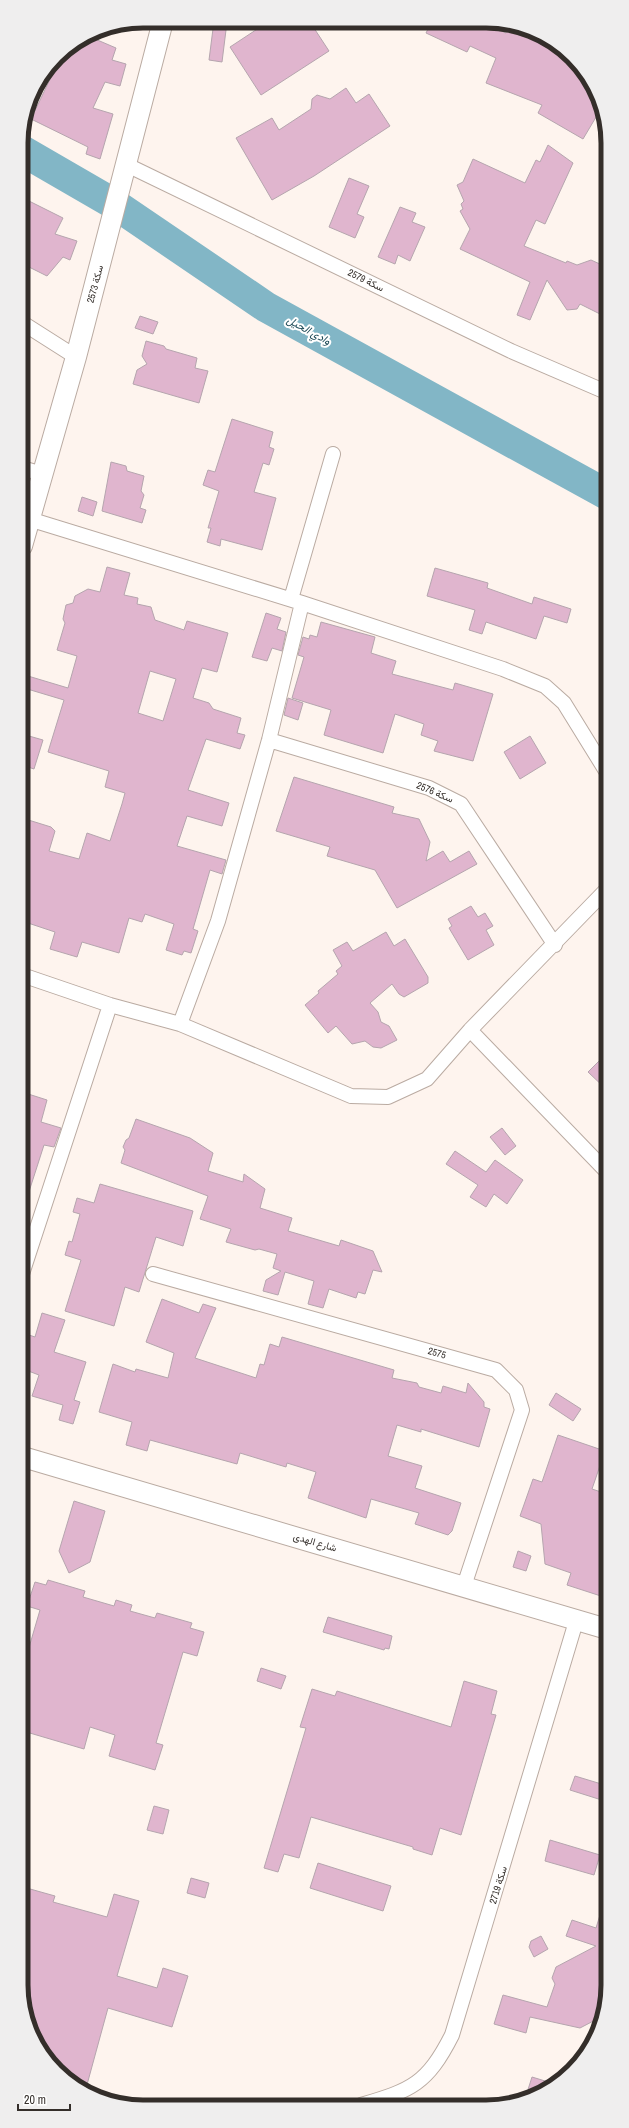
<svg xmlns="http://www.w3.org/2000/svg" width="629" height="2128" font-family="'Archivo Narrow',Vazirmatn,sans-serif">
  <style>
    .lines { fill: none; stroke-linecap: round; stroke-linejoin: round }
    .river { stroke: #82b6c6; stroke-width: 31 }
    .building { fill: #e0b5ce; stroke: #b5a5ae; fill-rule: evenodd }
    .street-casing { stroke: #baaba2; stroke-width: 16 }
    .secondary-casing { stroke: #baaba2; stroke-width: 22 }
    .street { stroke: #fff; stroke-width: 14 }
    .secondary { stroke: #fff; stroke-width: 20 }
    .labels { text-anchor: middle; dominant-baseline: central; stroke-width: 4; stroke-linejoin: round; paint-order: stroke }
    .street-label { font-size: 10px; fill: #342e2a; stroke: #fff }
    .water-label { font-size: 11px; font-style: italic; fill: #194754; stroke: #fff }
    .rim { fill: none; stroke: #342e2a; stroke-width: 5 }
  </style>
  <rect width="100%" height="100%" fill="#fef4ee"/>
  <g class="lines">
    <path class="river" d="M 21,150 L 116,205 L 266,307 L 606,494"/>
  </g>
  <path class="building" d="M 214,21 L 227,22 L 222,62 L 209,60 Z
    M 268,22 L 310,22 L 329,51 L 261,95 L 230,47 Z
    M 431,23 L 483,23 L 506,33 L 510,23 L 548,38 L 545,46 L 562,49 L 573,57 L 595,89 L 602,107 L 583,139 L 538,113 L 542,105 L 486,83 L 496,58 L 470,46 L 467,52 L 426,33 Z
    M 88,36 L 116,48 L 112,60 L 126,64 L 120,86 L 105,82 L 93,108 L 113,114 L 100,159 L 86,154 L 88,147 L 31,119 L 53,73 L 47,70 L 57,56 Z
    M 346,88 L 356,103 L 369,94 L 390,126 L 314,176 L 272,200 L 236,138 L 272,118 L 279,130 L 311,109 L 312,99 L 317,95 L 330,99 Z
    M 548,145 L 573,163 L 545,224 L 536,220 L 524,246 L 566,263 L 567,261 L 577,265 L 591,260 L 602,265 L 606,276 L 606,317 L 580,304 L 577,309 L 567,310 L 547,280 L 530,320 L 517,315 L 530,282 L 460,249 L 470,229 L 460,211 L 463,209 L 461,204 L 464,201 L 457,185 L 463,182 L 473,159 L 525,183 L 536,160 L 540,162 Z
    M 349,178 L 369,186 L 357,214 L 364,217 L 355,238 L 329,227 Z
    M 21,197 L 63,218 L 55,234 L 77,241 L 70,260 L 63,257 L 47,276 L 21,263 Z
    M 400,207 L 416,213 L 412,222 L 425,227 L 410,261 L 398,255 L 395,264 L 378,257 Z
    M 140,316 L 158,322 L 153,334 L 135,328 Z
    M 146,341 L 164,346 L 166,349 L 197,358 L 195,368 L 208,371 L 199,403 L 133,384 L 137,370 L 147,364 L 142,356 Z
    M 232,419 L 273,432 L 269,447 L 274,449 L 269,465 L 263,463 L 254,492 L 276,498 L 262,550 L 221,539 L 220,546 L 207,542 L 211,528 L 208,528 L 219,491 L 203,485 L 208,470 L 215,472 Z
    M 111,462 L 126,466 L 127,471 L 144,476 L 141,491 L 144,495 L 140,508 L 146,510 L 142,523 L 102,511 Z
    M 82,497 L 97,502 L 93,516 L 78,511 Z
    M 107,567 L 130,573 L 124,595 L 138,598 L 137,604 L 151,607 L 155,620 L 184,630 L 187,621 L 228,633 L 217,672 L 202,668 L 193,698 L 209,703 L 213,709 L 241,718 L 237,733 L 245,735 L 240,749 L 206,739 L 188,790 L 229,803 L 222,826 L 187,816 L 177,846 L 226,860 L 222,874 L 210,870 L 193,929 L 198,931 L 191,953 L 184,951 L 182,955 L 166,950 L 174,924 L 145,914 L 142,922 L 129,918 L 119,953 L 82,942 L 77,957 L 50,949 L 55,932 L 22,921 L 22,818 L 51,827 L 55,831 L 49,851 L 79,859 L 87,833 L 110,841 L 122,804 L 125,793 L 105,787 L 109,771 L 48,752 L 64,700 L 24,688 L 28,676 L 68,688 L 77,656 L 57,650 L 65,623 L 63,619 L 66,605 L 73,603 L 75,596 L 88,589 L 100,592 ZM 150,671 L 176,679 L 163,721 L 138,713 Z
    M 435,568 L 488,583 L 487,588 L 532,604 L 534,597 L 571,609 L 567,623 L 544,616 L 536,639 L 486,622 L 482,634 L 469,630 L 475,610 L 427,596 Z
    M 266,613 L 281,618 L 277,629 L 286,632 L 282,651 L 272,648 L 267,661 L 252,657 Z
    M 321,622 L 375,637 L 371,653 L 396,661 L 392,674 L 453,690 L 455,683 L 493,694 L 473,761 L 434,751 L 438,741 L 421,735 L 424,724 L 395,714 L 383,753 L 324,735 L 331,710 L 292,698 L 304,657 L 298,655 L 303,637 L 309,639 L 310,635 L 317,637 Z
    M 288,698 L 303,703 L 298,720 L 284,715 Z
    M 22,734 L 43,740 L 34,769 L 22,765 Z
    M 530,736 L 546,763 L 520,779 L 504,752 Z
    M 294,777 L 394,807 L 392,813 L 419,819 L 430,842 L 426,861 L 443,851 L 450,862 L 469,851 L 477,864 L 397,908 L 375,870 L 327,856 L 330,847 L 276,831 Z
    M 471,906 L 478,917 L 485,913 L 493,926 L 486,930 L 494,945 L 468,960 L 449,928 L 452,926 L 448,919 Z
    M 386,932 L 394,946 L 405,939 L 428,977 L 428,983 L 404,997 L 399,994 L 392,984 L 370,1003 L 378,1012 L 381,1022 L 389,1026 L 397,1040 L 381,1048 L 373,1047 L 365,1041 L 352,1044 L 336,1026 L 328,1033 L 305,1005 L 319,993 L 318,991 L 338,974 L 336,971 L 342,966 L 333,950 L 347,942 L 353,951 Z
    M 607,1053 L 607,1090 L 588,1072 Z
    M 22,1092 L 47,1100 L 41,1122 L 61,1128 L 54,1147 L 44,1145 L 25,1204 L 22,1203 Z
    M 136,1119 L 190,1138 L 213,1153 L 208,1171 L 243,1182 L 244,1174 L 265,1189 L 260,1208 L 292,1218 L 288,1231 L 339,1246 L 341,1240 L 373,1251 L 382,1272 L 373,1270 L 365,1294 L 358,1292 L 356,1298 L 329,1289 L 323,1308 L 308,1304 L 314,1281 L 285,1272 L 278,1295 L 263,1291 L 266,1280 L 281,1271 L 273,1268 L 277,1254 L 259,1249 L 255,1250 L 226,1242 L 231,1229 L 200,1219 L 208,1196 L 121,1163 L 125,1150 L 123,1147 L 126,1140 L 129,1138 Z
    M 502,1128 L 516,1146 L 505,1155 L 490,1137 Z
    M 455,1151 L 486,1172 L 495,1160 L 523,1180 L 507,1204 L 494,1194 L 486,1207 L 470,1197 L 478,1185 L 446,1164 Z
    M 100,1184 L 193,1211 L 183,1246 L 156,1237 L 139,1292 L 125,1287 L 114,1326 L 65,1311 L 81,1260 L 65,1255 L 69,1241 L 72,1242 L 80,1214 L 73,1212 L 77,1198 L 94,1203 Z
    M 162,1299 L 199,1313 L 203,1304 L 216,1308 L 195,1358 L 256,1378 L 260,1364 L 264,1365 L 270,1344 L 279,1347 L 282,1337 L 394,1370 L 392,1378 L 417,1383 L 419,1387 L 441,1393 L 443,1386 L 466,1393 L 468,1383 L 484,1402 L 484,1407 L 490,1409 L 479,1447 L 421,1429 L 421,1432 L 397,1425 L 388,1456 L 422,1466 L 415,1488 L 461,1503 L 452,1531 L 448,1535 L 415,1524 L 419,1513 L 371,1499 L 366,1518 L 308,1498 L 316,1472 L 287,1463 L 286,1467 L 240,1453 L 237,1464 L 150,1440 L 147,1451 L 126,1445 L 132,1422 L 99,1412 L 113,1364 L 135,1372 L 136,1369 L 168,1378 L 174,1353 L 146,1342 Z
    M 42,1313 L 65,1320 L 54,1352 L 86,1362 L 74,1400 L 80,1402 L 73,1424 L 59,1420 L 63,1405 L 32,1396 L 39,1375 L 23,1369 L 23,1333 L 35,1337 Z
    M 556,1393 L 581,1409 L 573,1421 L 549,1405 Z
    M 558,1435 L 605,1451 L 592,1489 L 604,1493 L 602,1500 L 607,1501 L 607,1598 L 567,1585 L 571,1573 L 545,1564 L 541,1524 L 520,1516 L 533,1479 L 542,1482 Z
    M 74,1501 L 105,1511 L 90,1562 L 69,1573 L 59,1551 Z
    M 518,1551 L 531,1556 L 526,1571 L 513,1567 Z
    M 48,1580 L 85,1591 L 83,1597 L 114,1606 L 116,1600 L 132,1605 L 130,1611 L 155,1618 L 157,1613 L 192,1623 L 190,1628 L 204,1632 L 197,1656 L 183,1652 L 156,1743 L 163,1745 L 155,1770 L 109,1756 L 115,1735 L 90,1727 L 84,1749 L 23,1731 L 23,1668 L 40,1610 L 27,1606 L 35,1582 L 46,1585 Z
    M 328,1617 L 392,1636 L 389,1649 L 385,1648 L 384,1650 L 323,1632 Z
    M 261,1668 L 286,1676 L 281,1689 L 257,1681 Z
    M 464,1681 L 497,1691 L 491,1714 L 496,1715 L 461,1835 L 440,1828 L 432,1855 L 413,1849 L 413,1847 L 311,1817 L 299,1858 L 284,1854 L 278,1872 L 264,1868 L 306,1728 L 300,1727 L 312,1689 L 335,1696 L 337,1691 L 451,1727 Z
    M 575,1776 L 608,1786 L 608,1802 L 570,1790 Z
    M 154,1806 L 169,1810 L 163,1834 L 147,1830 Z
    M 550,1840 L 600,1855 L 594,1875 L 545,1861 Z
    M 318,1863 L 391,1886 L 383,1911 L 310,1888 Z
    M 191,1878 L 209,1883 L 205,1898 L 187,1893 Z
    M 23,1887 L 55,1896 L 53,1902 L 107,1917 L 114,1894 L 139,1901 L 117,1976 L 157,1988 L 163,1968 L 188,1976 L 172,2027 L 108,2008 L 85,2092 L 57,2072 L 34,2039 L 23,2009 Z
    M 604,1902 L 608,1903 L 608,1993 L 606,2001 L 599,2004 L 603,2012 L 603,2016 L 580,2028 L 530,2017 L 526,2033 L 494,2024 L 503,1995 L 547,2007 L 555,1984 L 552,1978 L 556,1967 L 596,1946 L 566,1936 L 572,1920 L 596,1928 Z
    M 541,1936 L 548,1949 L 534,1957 L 529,1947 L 531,1941 Z
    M 532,2077 L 555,2084 L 547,2091 L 525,2099 Z"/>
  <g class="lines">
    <defs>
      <path id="street" d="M 127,165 L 511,351 L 606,392
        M 21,322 L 76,357
        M 22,468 L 42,474
        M 29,519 L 302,603 L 503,669 L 545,686 L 564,703 L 606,771
        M 291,599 L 333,454
        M 269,740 L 429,788 L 461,804 L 555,945
        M 22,975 L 110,1005 L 180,1024 L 218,921 L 269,740 L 302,603
        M 180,1024 L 351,1096 L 388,1097 L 427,1079 L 470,1030 L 607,889
        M 470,1030 L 607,1172
        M 22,1274 L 110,1005
        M 153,1274 L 496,1370 L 516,1390 L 522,1410 L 464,1586
        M 361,2105 C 412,2090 427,2084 452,2035 L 577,1618"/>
      <path id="secondary" d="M 22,546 L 76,357 L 163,21
        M 23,1457 L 607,1629"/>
    </defs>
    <use href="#street" class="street-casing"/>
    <use href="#secondary" class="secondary-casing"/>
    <use href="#street" class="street"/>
    <use href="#secondary" class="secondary"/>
  </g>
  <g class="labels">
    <g class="street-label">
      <text transform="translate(366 280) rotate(26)">سكة 2579</text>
      <text transform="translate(95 284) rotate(-75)">سكة 2573</text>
      <text transform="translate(435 792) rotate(23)">سكة 2576</text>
      <text transform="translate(437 1353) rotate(16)">2575</text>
      <text transform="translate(315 1542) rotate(16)">شارع الهدى</text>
      <text transform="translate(498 1885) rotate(-73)">سكة 2719</text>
    </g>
    <g class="water-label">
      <text transform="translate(309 330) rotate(29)">وادي الحيل</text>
    </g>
  </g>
  <path d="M0 0H629V2128H0ZM143 28H486A115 115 0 0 1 601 143V1985A115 115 0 0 1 486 2100H143A115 115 0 0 1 28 1985V143A115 115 0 0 1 143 28Z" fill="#efeeee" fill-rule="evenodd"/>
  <path class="rim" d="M143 28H486A115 115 0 0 1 601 143V1985A115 115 0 0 1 486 2100H143A115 115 0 0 1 28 1985V143A115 115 0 0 1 143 28Z"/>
  <path d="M18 2104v6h52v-6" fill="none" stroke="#342e2a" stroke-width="2"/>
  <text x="24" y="2104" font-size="12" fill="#342e2a" stroke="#ffffff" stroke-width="3" paint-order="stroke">20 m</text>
</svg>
